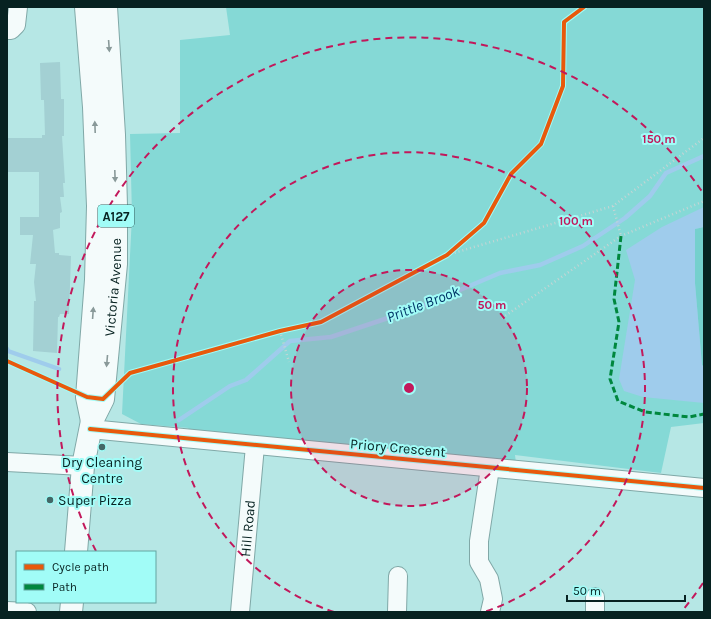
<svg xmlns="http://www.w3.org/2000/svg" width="711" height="619" font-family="Karla,sans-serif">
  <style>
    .green { fill: #85d9d6 }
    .forest { fill: #75d0cd }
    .water { fill: #9fccec }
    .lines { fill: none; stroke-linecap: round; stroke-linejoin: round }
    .stream { stroke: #9fccec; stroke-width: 4.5 }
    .building { fill: #a3d0d3 }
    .minor-casing { stroke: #80a8a7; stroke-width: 20 }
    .highway-casing { stroke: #80a8a7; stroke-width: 24 }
    .path { stroke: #c5d5d4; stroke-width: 2.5; stroke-dasharray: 1 3; stroke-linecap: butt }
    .minor { stroke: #f4fbfb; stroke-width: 18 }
    .highway { stroke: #f4fbfb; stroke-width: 22 }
    .quiet { stroke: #00873e; stroke-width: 3; stroke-dasharray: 6 3; stroke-linecap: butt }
    .cycleway-casing { stroke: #a1fcf7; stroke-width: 6 }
    .cycleway { stroke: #e8590c; stroke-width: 4 }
    .oneway { fill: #899999 }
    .ring { fill: none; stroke: #c2185b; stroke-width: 2; stroke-dasharray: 7 5 }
    .poi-dot { fill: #446766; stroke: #a1fcf7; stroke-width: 1.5 }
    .labels { text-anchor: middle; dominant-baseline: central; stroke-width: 4; stroke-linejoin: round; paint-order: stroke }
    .shield { fill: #a1fcf7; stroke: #356361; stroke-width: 1 }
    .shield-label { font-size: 13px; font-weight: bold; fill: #072221 }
    .street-label { font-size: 14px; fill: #072221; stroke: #a1fcf7 }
    .poi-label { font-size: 14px; fill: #072221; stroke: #a1fcf7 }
    .water-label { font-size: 15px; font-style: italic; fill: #003667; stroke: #a1fcf7 }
    .centre { fill: #c2185b; stroke: #a1fcf7; stroke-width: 2 }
    .ring-label { font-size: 12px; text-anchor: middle; font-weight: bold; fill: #c2185b; stroke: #a1fcf7; stroke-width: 4; stroke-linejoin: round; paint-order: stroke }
  </style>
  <rect width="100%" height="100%" fill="#b6e7e5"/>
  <path class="green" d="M 226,7 L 704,7 L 704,423 L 671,427 L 661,473 L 515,455 L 516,463 L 183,432 L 189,428 L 141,424 L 122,414 L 132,216 L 130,134 L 180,133 L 180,40 L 230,35 Z"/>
  <path class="forest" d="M 704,227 L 704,367 L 702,365 L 695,283 L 695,229 Z"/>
  <path class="water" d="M 704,207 L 704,227 L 695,229 L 695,283 L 702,365 L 704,367 L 704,403 L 643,397 L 624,391 L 619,379 L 635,280 L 626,250 L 662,227 Z"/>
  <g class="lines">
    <path class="stream" d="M 7,349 L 8,351 L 59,369
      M 179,420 L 230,386 L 246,380 L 290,341 L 331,337 L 415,309 L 500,273 L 540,265 L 583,246 L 625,218 L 650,196 L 666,173 L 704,156"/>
  </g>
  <path class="building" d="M 60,62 L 61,99 L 64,99 L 64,136 L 62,136 L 65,183 L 63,183 L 64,197 L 60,197 L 62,212 L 60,213 L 60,228 L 53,230 L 55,253 L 59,253 L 59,255 L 71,256 L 69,314 L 60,314 L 59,317 L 58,317 L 57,353 L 33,351 L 34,301 L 36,301 L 34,282 L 36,264 L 30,264 L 33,235 L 20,235 L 20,217 L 39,217 L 39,172 L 7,172 L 7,138 L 42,138 L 42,135 L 45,135 L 44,100 L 41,100 L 40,63 Z"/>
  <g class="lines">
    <defs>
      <g id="minor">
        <path d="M 7,30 L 11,30 L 16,25 L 18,7"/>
        <path d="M 90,429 L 704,488"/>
        <path d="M 7,462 L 83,466"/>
        <path d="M 490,468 L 479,541 L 479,562 L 489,579 L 493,599 L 490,612"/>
        <path d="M 7,611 L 27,612"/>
        <path id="s1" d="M 240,612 L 255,446"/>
        <path d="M 397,612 L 398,576"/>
        <path d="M 595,612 L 595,597"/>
      </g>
      <g id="highway">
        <path d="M 86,7 L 94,107 L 98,206 L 96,280 L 87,397 L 92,421"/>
        <path id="s2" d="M 76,552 L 83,466 L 92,421 L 103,399 L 116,264 L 116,206 L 114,135 L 106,7"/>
        <path d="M 71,612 L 72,602"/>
      </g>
    </defs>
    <use href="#minor" class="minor-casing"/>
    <use href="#highway" class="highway-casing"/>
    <path class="path" d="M 703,7 L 704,7
      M 613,206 L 621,236
      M 447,255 L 613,206 L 704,138
      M 502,318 L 621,236 L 704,201
      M 280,331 L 289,362"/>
    <use href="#minor" class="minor"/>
    <use href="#highway" class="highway"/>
    <path class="quiet" d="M 621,236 L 614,299 L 619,322 L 610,379 L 618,401 L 645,412 L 689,417 L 704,414"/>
    <defs>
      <path id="cycleway" d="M 7,361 L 87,397 L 103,399 L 130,373 L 280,331 L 321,322 L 447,255 L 484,223 L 511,174 L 541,144 L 563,86 L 564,22 L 584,7
        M 90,429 L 704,488"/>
    </defs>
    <use href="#cycleway" class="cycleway-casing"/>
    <use href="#cycleway" class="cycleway"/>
  </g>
  <defs><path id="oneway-solid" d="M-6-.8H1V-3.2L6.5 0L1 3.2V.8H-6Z"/></defs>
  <g class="oneway">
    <use href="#oneway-solid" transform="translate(109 46) rotate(86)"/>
    <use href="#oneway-solid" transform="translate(95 127) rotate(-92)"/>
    <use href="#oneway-solid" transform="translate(115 176) rotate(88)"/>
    <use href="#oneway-solid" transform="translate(93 313) rotate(-86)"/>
    <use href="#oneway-solid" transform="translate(107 361) rotate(95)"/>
  </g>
  <circle cx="409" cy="388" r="118" fill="#c2185b" fill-opacity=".12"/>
  <g class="ring">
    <circle cx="409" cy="388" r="118"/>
    <path d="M334 612A236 236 0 1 1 484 612"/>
    <path d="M703 583A353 353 0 0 1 683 610M96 551A353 353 0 0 1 703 193"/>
  </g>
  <g class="poi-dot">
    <circle cx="102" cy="447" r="4"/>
    <circle cx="50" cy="500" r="4"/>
  </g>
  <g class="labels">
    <rect class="shield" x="98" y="205" width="36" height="22" rx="3"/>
    <g class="shield-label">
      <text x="116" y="216">A127</text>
    </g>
    <g class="street-label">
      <text stroke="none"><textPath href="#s2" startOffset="269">Victoria Avenue</textPath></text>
      <text transform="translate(398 448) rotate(5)">Priory Crescent</text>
      <text stroke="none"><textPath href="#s1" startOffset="84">Hill Road</textPath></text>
    </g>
    <g class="poi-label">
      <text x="102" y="462">Dry Cleaning<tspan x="102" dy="16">Centre</tspan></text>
      <text x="58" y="500" text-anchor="start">Super Pizza</text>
    </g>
    <g class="water-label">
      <text transform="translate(423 304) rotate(-21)">Prittle Brook</text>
    </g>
  </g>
  <circle cx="409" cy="388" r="6" class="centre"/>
  <g class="ring-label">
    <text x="659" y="143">150 m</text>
    <text x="576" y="225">100 m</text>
    <text x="492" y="309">50 m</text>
  </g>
  <rect width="711" height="619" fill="none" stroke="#072221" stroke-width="16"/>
  <rect x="16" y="551" width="140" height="52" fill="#a1fcf7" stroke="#63a5a1"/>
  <rect x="24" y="564" width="20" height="6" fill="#e8590c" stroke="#63a5a1"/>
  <text x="52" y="571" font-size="12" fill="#072221">Cycle path</text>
  <rect x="24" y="584" width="20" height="6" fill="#00873e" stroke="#63a5a1"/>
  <text x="52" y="591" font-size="12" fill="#072221">Path</text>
  <path d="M567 595v6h118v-6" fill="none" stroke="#072221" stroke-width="2"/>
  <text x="573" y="595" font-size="12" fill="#072221" stroke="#a1fcf7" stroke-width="3" paint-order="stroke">50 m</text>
</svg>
